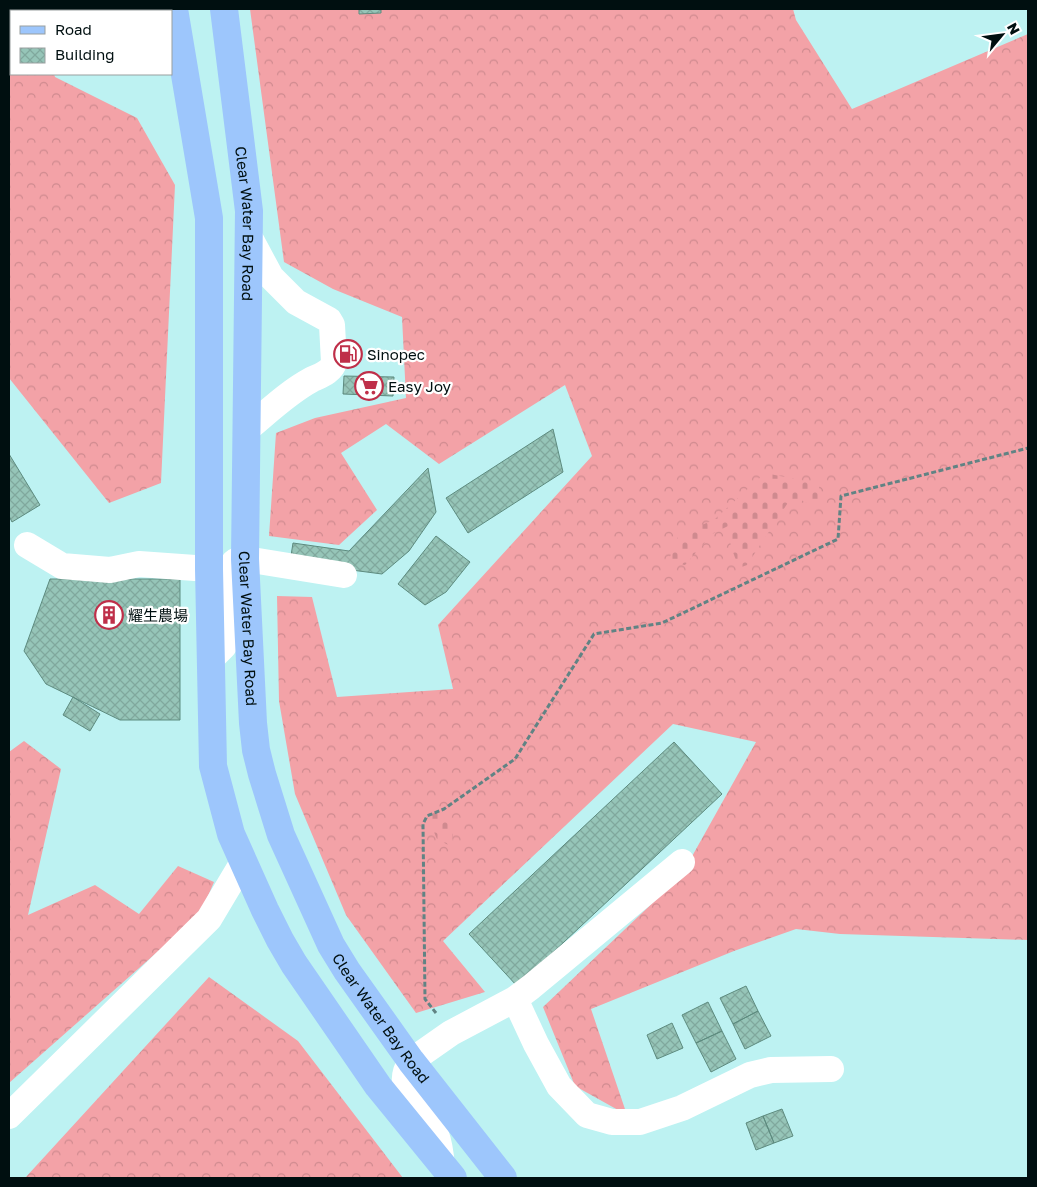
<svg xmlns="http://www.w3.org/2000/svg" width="1037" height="1187" font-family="'Golos Text','Noto Sans TC',sans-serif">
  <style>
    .forest { fill: url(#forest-crowns) }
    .cemetery { fill: url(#cemetery-stones) }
    .building { fill: url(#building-cross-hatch); stroke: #5d8b7f }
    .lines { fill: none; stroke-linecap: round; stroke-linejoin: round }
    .path { stroke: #618384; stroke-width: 3; stroke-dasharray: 5 2.5; stroke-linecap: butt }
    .minor { stroke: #fff; stroke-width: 26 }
    .major { stroke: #9dc6fc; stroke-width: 28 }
    .labels { text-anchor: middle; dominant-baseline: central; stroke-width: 4.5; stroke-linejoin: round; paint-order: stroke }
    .street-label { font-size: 15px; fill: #000f10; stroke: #fff }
    .poi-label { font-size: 15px; fill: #000f10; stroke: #fff; text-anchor: start }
  </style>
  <defs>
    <pattern id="forest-crowns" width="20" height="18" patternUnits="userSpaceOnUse" patternTransform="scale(1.25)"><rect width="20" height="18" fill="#f3a2a7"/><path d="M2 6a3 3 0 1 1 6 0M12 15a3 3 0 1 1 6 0" fill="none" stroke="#cf8a8f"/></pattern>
    <pattern id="cemetery-stones" width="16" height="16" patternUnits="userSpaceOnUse" patternTransform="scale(1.25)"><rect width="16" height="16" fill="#f3a2a7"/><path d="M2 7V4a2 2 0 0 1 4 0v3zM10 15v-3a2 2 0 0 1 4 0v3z" fill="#cf8a8f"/></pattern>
    <pattern id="building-cross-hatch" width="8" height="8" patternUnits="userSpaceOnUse" patternTransform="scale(1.25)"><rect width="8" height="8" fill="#96c5b8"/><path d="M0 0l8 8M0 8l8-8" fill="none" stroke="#80a89d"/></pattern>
  </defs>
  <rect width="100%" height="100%" fill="#bdf2f2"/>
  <path class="forest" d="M 9,9 L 47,9 L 47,11 L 11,11 L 11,74 L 54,74 L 55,77 L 137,118 L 175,185 L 161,483 L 109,503 L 9,378 Z
    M 250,9 L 793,9 L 796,20 L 852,109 L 1028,34 L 1028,940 L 840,934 L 796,929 L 734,951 L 591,1009 L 627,1115 L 575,1086 L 543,1007 L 681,876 L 756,742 L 673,724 L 443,941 L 485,992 L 416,1013 L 346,915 L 295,794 L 279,701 L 277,596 L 312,597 L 337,697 L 453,689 L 438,625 L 592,456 L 565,385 L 439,464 L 386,424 L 341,453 L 377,510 L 339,545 L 269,536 L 276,433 L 315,418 L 406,398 L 402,317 L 333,289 L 284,262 Z
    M 24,741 L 61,769 L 28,915 L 95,885 L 139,914 L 178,866 L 214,882 L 202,910 L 172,939 L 9,1083 L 9,752 Z
    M 209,977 L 298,1041 L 403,1178 L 25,1178 Z"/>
  <path class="cemetery" d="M 765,473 L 819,484 L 820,509 L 799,499 L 789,501 L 747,565 L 739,568 L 731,547 L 728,526 L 712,534 L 685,565 L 668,562 L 679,534 L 714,520 Z
    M 444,809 L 453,832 L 452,847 L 437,839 L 427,816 Z"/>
  <path class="building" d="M 67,9 L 140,9 L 141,11 L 68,11 Z
    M 359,9 L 381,9 L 381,13 L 359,14 Z
    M 344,376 L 394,377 L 393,396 L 343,394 Z
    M 553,429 L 563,472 L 468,533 L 446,498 Z
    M 9,454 L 40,505 L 12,522 L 9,516 Z
    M 428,468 L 436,512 L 409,551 L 382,574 L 290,562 L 293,543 L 349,551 Z
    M 436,536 L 470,562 L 446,592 L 425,605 L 398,584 Z
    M 50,579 L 180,579 L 180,720 L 120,720 L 46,684 L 24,651 Z
    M 73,697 L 100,714 L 90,731 L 63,715 Z
    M 674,742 L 722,794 L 517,986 L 469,934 Z
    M 746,986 L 758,1011 L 733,1024 L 720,998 Z
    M 708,1002 L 722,1031 L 696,1043 L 682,1015 Z
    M 758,1011 L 771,1036 L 745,1049 L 733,1024 Z
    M 672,1023 L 683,1048 L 657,1059 L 647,1035 Z
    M 722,1031 L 736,1059 L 711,1072 L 696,1043 Z
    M 782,1109 L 793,1136 L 774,1143 L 763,1116 Z
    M 763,1116 L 774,1143 L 756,1150 L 746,1123 Z"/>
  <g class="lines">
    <path class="path" d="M 436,1013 L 425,999 L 423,824 L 427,816 L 444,809 L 515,759 L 594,634 L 662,623 L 838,539 L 841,496 L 1028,448"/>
    <path class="minor" d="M 246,430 C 267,413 287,393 311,380 C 319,376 332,372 334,362 L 332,325 L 329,320 L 296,302 L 271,277 L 249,236
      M 27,545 L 62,566 L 110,570 L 139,564 L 209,569
      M 211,659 L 224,646 L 233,628 L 229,576 C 230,564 233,559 245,559 L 344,575
      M 515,999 L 536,1044 L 559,1086 L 587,1115 L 612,1122 L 640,1122 L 682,1108 L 750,1075 L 771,1070 L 831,1069
      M 9,1116 L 209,919 L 243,862
      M 442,1164 C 440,1152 440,1141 434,1130 C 421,1107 392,1090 411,1061 L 451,1033 L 515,999 L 531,987 L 682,862"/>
    <g class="major">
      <path d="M 174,9 L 209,218 L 209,569 L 213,766 L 231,834 L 265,910 L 280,940 L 294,964 L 378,1086 L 453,1178"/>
      <path id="s1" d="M 224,9 L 249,211 L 245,559 L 253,723 L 256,750 L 262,774 L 281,835 L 331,945 L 347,971 L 411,1061 L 503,1178"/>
    </g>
  </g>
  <defs>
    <symbol id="fuel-ring" viewBox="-11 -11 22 22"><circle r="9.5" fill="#fff" stroke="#bf2f49" stroke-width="1.5"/><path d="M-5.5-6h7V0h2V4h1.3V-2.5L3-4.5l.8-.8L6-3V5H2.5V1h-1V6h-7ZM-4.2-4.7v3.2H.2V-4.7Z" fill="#bf2f49"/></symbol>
    <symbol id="supermarket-ring" viewBox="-11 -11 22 22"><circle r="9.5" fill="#fff" stroke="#bf2f49" stroke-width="1.5"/><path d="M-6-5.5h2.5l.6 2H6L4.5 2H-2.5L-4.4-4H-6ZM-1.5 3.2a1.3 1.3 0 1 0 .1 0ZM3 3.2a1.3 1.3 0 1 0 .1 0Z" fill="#bf2f49"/></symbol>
    <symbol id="building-ring" viewBox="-11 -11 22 22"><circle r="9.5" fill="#fff" stroke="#bf2f49" stroke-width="1.5"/><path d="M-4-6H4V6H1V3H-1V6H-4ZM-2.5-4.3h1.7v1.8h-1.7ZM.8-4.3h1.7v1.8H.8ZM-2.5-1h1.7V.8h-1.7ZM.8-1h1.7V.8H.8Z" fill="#bf2f49"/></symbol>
  </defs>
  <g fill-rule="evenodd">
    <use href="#fuel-ring" x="332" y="338" width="32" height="32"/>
    <use href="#supermarket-ring" x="353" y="370" width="32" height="32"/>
    <use href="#building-ring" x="93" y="599" width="32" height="32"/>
  </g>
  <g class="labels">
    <g class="street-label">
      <text stroke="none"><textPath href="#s1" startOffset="216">Clear Water Bay Road</textPath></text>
      <text stroke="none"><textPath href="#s1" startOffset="621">Clear Water Bay Road</textPath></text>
      <text stroke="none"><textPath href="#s1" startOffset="1041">Clear Water Bay Road</textPath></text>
    </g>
    <g class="poi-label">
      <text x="367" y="354">Sinopec</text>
      <text x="388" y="386">Easy Joy</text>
      <text x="128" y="615">耀生農場</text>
    </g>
  </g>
  <rect width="1037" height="1187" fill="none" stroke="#000f10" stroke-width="20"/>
  <rect x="10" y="10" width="162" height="65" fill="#ffffff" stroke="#999f9f"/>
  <rect x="20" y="26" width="25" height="8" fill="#9dc6fc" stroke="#999f9f"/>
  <text x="55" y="35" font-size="15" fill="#000f10">Road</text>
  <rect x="20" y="48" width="25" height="15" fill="url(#building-cross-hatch)" stroke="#999f9f"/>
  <text x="55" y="60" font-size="15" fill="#000f10">Building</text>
  <g transform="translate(1002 35) rotate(61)" stroke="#ffffff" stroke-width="4" paint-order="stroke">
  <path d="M0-4L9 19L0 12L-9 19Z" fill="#000f10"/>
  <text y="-8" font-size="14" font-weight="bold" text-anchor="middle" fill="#000f10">N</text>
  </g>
</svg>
